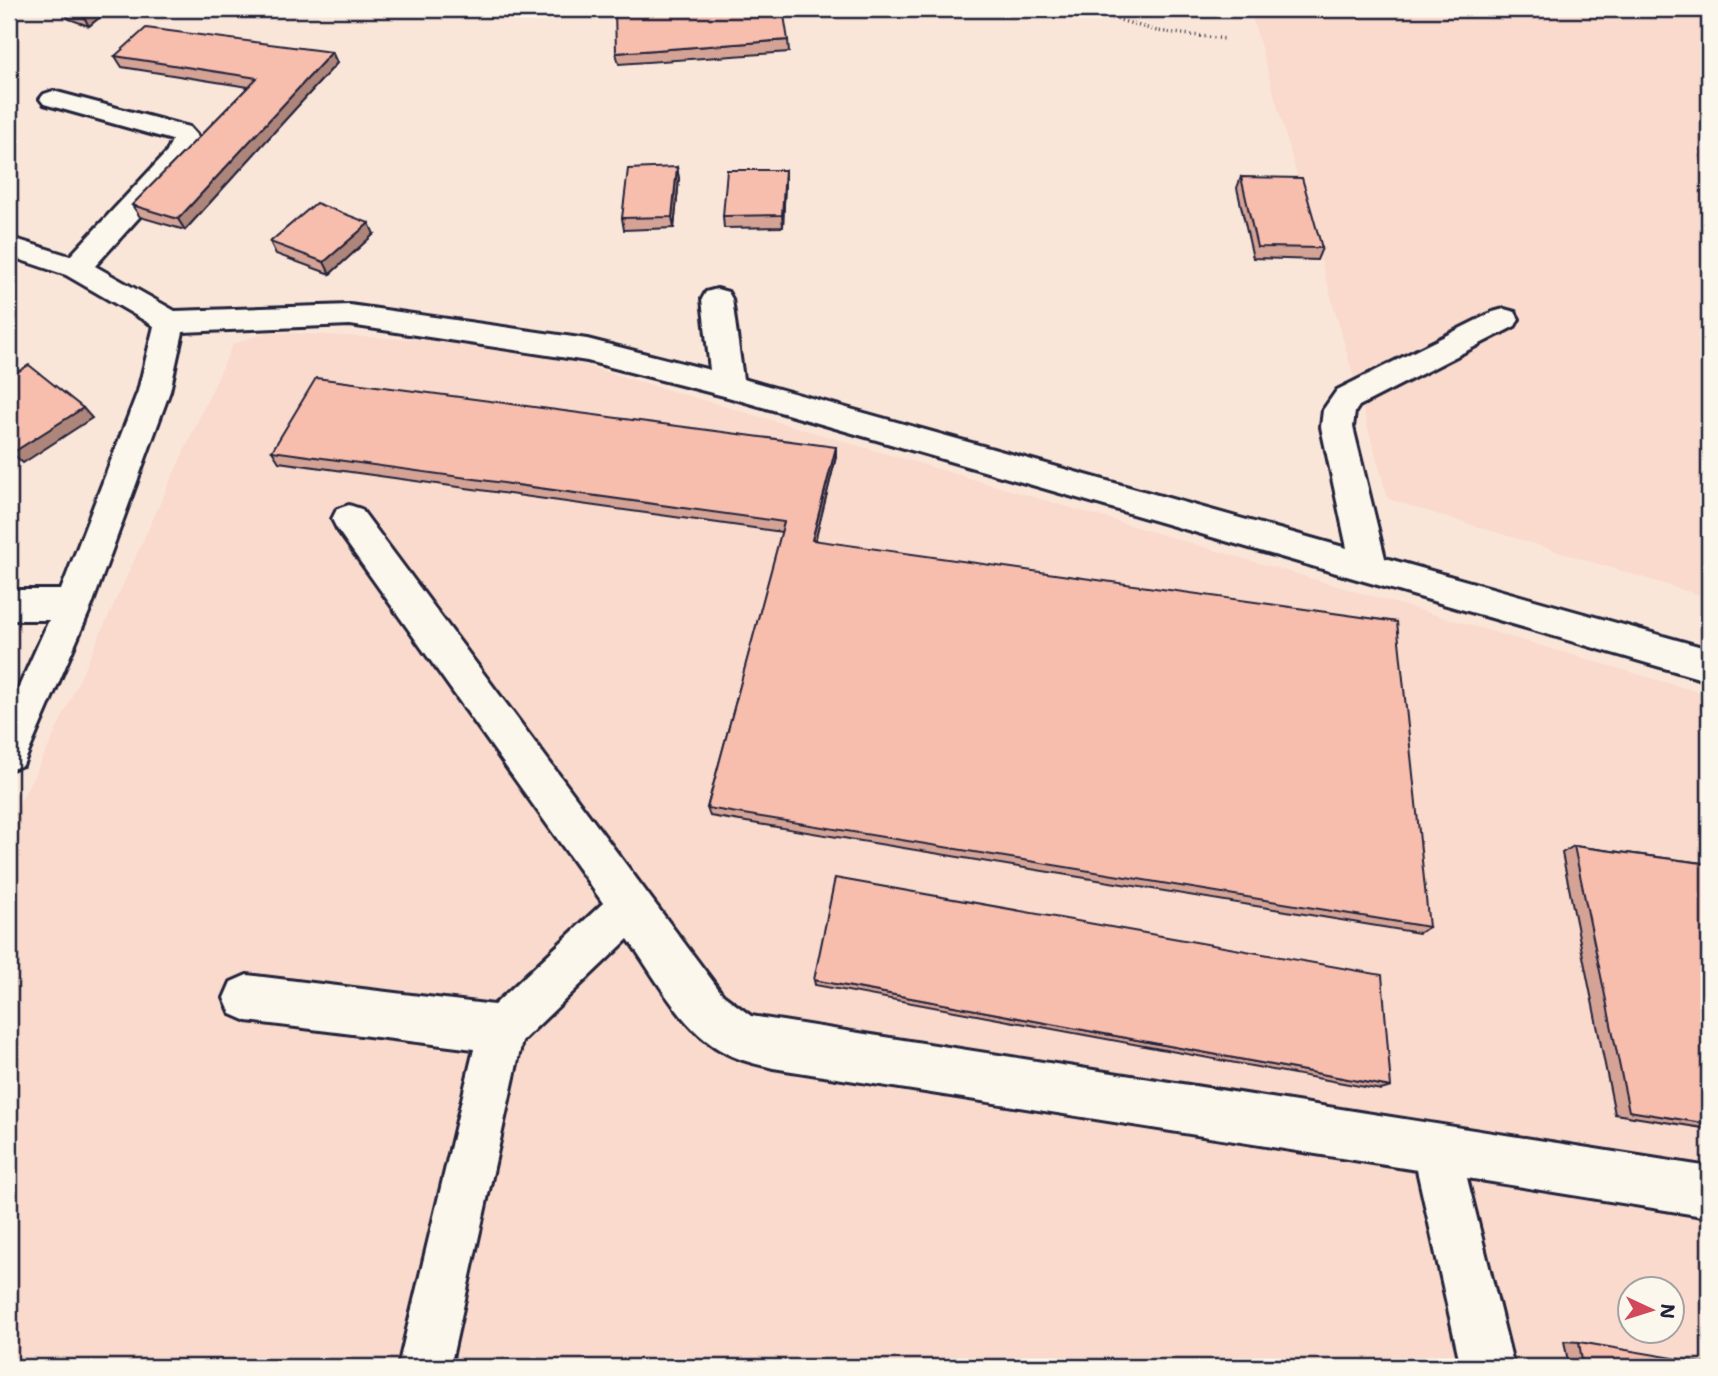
<svg xmlns="http://www.w3.org/2000/svg" width="1718" height="1376" font-family="'Shantell Sans',sans-serif">
  <style>
    .built { fill: #f9dacc; fill-rule: evenodd }
    .lines { fill: none; stroke-linecap: round; stroke-linejoin: round }
    .minor-casing { stroke: #22223b; stroke-width: 6 }
    .path { stroke: #22223b; stroke-width: 3.5; stroke-dasharray: 1 3.5; stroke-linecap: butt }
    .minor { fill: #fbf7ec; fill-rule: evenodd }
    .wall { fill: #d4a396; stroke: #22223b; stroke-width: 2 }
    .shaded-wall { fill: #ad857a; stroke: #22223b; stroke-width: 2 }
    .building { fill: #f7beae; stroke: #22223b; stroke-width: 2 }
  </style>
  <rect width="100%" height="100%" fill="#fae6d9"/>
  <filter id="ink" filterUnits="userSpaceOnUse"><feTurbulence type="fractalNoise" baseFrequency=".0143" numOctaves="2"/><feDisplacementMap in="SourceGraphic" scale="14" xChannelSelector="R" yChannelSelector="G"/><feConvolveMatrix kernelMatrix="1 2 1 2 8 2 1 2 1" color-interpolation-filters="sRGB"/></filter>
  <g filter="url(#ink)">
    <path class="built" d="M 1250,9 L 1709,9 L 1709,598 L 1388,499 Z
      M 268,332 L 426,340 L 573,362 L 1709,695 L 1709,1367 L 9,1367 L 9,824 L 50,744 L 233,344 ZM 1630,1288 L 1672,1288 L 1672,1330 L 1630,1330 Z"/>
    <g class="lines">
      <defs>
        <path id="minor" d="M 53,91 L 189,127 L 199,138 L 190,161 L 95,266 L 175,311 L 350,305 L 587,339 L 710,370 L 702,299 L 706,292 L 717,289 L 728,292 L 732,299 L 743,379 L 1347,548 L 1321,427 L 1323,410 L 1337,390 L 1493,312 L 1504,309 L 1515,312 L 1519,319 L 1515,326 L 1359,406 L 1355,412 L 1353,427 L 1385,558 L 1709,649 L 1709,681 L 728,397 L 587,361 L 350,325 L 183,332 L 170,391 L 92,605 L 23,765 L 9,770 L 9,709 L 49,620 L 9,620 L 9,590 L 61,590 L 138,391 L 154,326 L 66,275 L 9,256 L 9,237 L 70,256 L 167,152 L 172,140 L 44,104 L 40,99 L 44,94 Z
          M 349,505 L 361,509 L 723,995 L 751,1016 L 1709,1167 L 1709,1217 L 1467,1178 L 1514,1367 L 1461,1367 L 1417,1170 L 773,1068 C 757,1064 741,1061 726,1053 C 682,1032 656,977 628,939 L 522,1041 L 450,1367 L 398,1367 L 474,1049 L 247,1021 L 231,1014 L 224,998 L 231,982 L 247,975 L 494,1005 L 603,903 L 337,529 L 332,519 L 337,509 Z"/>
      </defs>
      <use href="#minor" class="minor-casing"/>
      <path class="path" d="M 1082,9 L 1157,31 L 1226,39"/>
      <use href="#minor" class="minor"/>
    </g>
    <path class="wall" d="M 62,9 L 110,9 L 89,26 L 69,19 Z
      M 788,40 L 789,52 L 619,64 L 616,53 Z
      M 332,52 L 337,63 L 185,230 L 140,217 L 132,205 L 248,87 L 122,67 L 115,56 Z
      M 677,167 L 679,179 L 674,228 L 624,230 L 622,218 Z
      M 785,170 L 785,182 L 783,227 L 724,228 L 723,216 Z
      M 1241,177 L 1322,248 L 1317,260 L 1253,258 L 1237,188 Z
      M 374,234 L 330,274 L 276,254 L 270,242 Z
      M 836,447 L 836,457 L 815,540 L 1429,927 L 1419,933 L 710,816 L 707,808 L 782,532 L 279,462 L 272,451 Z
      M 1574,846 L 1709,864 L 1709,1129 L 1615,1114 L 1562,853 Z
      M 814,980 L 1391,1087 L 1381,1090 L 815,985 Z
      M 1564,1341 L 1579,1342 L 1709,1367 L 1569,1367 Z"/>
    <path class="shaded-wall" d="M 89,9 L 110,9 L 89,26 L 82,14 Z
      M 332,52 L 337,63 L 185,230 L 178,219 Z
      M 677,167 L 679,179 L 674,228 L 672,217 Z
      M 785,170 L 785,182 L 783,227 L 782,215 Z
      M 369,223 L 374,234 L 330,274 L 324,262 Z
      M 83,408 L 92,418 L 23,463 L 12,453 Z
      M 836,447 L 836,457 L 813,550 L 812,540 Z"/>
    <path class="building" d="M 65,9 L 89,9 L 82,14 Z
      M 637,9 L 783,9 L 788,40 L 616,53 L 615,10 Z
      M 146,28 L 332,52 L 178,219 L 132,205 L 257,78 L 115,56 Z
      M 677,167 L 672,217 L 622,218 L 628,169 Z
      M 727,170 L 785,170 L 782,215 L 723,216 Z
      M 1241,177 L 1302,178 L 1322,248 L 1257,247 Z
      M 316,203 L 369,223 L 324,262 L 270,242 Z
      M 29,365 L 83,408 L 12,453 L 9,450 L 9,377 Z
      M 316,378 L 836,447 L 812,540 L 1397,622 L 1429,927 L 707,808 L 784,522 L 272,451 Z
      M 1574,846 L 1709,864 L 1709,1124 L 1629,1111 Z
      M 835,878 L 1382,975 L 1391,1087 L 814,980 Z
      M 1579,1342 L 1709,1364 L 1709,1367 L 1583,1367 Z"/>
  </g>
  <rect width="1718" height="1376" fill="none" stroke="#fbf7ec" stroke-width="35"/>
  <rect x="18" y="18" width="1683" height="1341" fill="none" stroke="#22223b" stroke-width="2.5" filter="url(#ink)"/>
  <g transform="translate(1651 1310) rotate(94)"><circle r="33" fill="#fbf7ec" stroke="#a4a2a5" stroke-width="2"/>
  <path d="M0-5L12 26L0 18L-12 26Z" fill="#d1495b"/>
  <text y="-10" font-size="19" font-weight="bold" text-anchor="middle" fill="#22223b">N</text>
  </g>
</svg>
